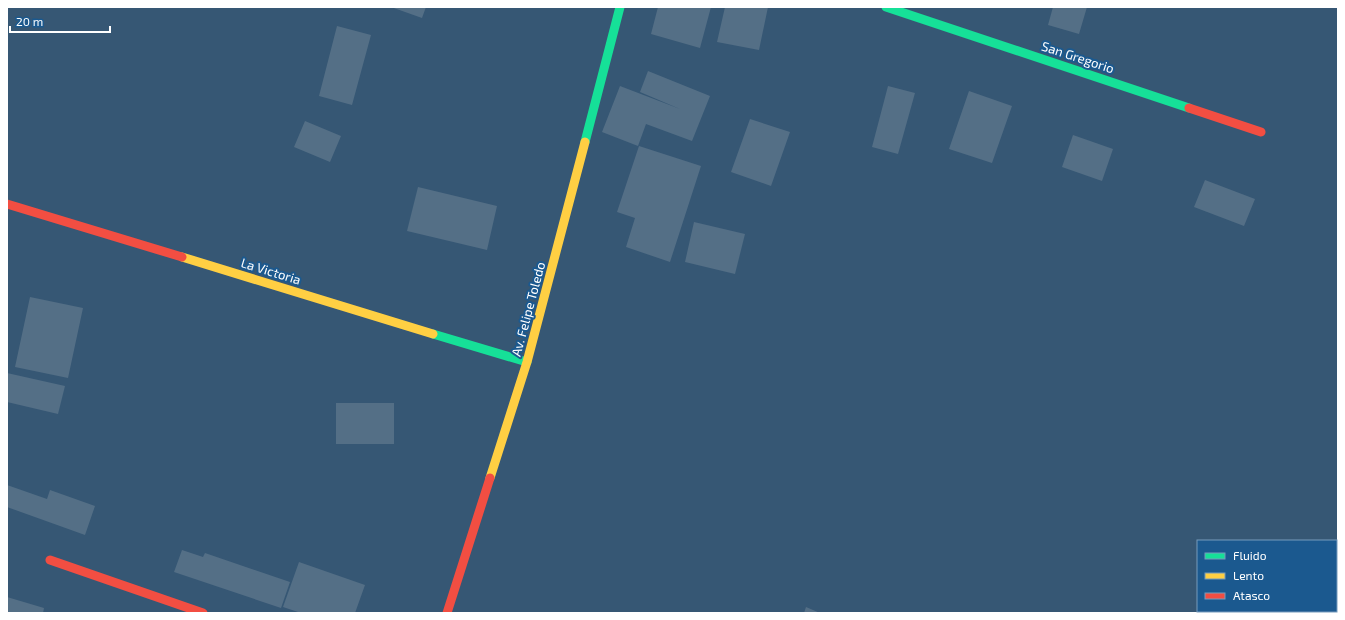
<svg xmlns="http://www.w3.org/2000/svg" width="1345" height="620" font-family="'Exo 2',sans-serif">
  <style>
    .building { fill: #546f86 }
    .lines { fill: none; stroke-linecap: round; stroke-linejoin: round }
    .fast { stroke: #16e098; stroke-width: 9 }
    .slow { stroke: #ffcf43; stroke-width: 9 }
    .jam { stroke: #f24e42; stroke-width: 9 }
    .labels { text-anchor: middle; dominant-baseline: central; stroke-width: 4; stroke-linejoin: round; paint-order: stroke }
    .street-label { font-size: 13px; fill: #fff; stroke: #1b598f }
  </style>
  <rect width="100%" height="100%" fill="#365774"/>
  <path class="building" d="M 391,7 L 426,7 L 422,18 Z
    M 658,7 L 711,7 L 700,48 L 651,34 Z
    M 725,7 L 768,7 L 759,50 L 717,42 Z
    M 1053,7 L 1087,7 L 1079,34 L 1048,25 Z
    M 337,26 L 371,35 L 352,105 L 319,96 Z
    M 648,71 L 710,96 L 692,141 L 646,124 L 638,146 L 602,132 L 620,86 L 680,109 L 640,92 Z
    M 888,86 L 915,93 L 898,154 L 872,147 Z
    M 969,91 L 1012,106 L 992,163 L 949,149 Z
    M 750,119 L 790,132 L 771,186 L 731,172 Z
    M 305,121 L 341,136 L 330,162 L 294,147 Z
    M 1073,135 L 1113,149 L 1102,181 L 1062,167 Z
    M 639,146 L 701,166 L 670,262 L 626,247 L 635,218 L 617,212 Z
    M 1205,180 L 1255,199 L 1244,226 L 1194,207 Z
    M 418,187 L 497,206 L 487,250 L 407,231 Z
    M 694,222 L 745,234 L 735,274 L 685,262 Z
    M 30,297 L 83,308 L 68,378 L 15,367 Z
    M 7,373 L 65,386 L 58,414 L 7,402 Z
    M 336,403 L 394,403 L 394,444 L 336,444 Z
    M 7,485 L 47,499 L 50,490 L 95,506 L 85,535 L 7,507 Z
    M 182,550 L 203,557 L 205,553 L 290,582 L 281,608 L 174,572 Z
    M 299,562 L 365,585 L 355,613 L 301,613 L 283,607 Z
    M 7,597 L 44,608 L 43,613 L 7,613 Z
    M 806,607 L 820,613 L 804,613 Z"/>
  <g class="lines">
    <path class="fast" d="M 886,7 L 1189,108
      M 585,142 L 620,7
      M 433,334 L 527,362"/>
    <path class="slow" d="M 182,257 L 433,334
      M 490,478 L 527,362 L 585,142"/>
    <path class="jam" d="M 1189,108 L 1261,132
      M 7,204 L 182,257
      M 50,560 L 203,613
      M 447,613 L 490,478"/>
  </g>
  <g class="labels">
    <g class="street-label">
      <text transform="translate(1078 57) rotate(18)">San Gregorio</text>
      <text transform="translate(271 271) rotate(17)">La Victoria</text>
      <text transform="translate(528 309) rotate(-75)">Av. Felipe Toledo</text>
    </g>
  </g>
  <rect width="1345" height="620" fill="none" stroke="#ffffff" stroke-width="16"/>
  <rect x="1197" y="540" width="140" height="72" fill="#1b598f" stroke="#769bbc"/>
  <rect x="1205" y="553" width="20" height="6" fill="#16e098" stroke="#769bbc"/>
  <text x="1233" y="560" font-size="12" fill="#ffffff">Fluido</text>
  <rect x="1205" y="573" width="20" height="6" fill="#ffcf43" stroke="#769bbc"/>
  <text x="1233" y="580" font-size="12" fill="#ffffff">Lento</text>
  <rect x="1205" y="593" width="20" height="6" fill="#f24e42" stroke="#769bbc"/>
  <text x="1233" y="600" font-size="12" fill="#ffffff">Atasco</text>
  <path d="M10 26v6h100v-6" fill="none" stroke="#ffffff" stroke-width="2"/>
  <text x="16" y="26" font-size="12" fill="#ffffff" stroke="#1b598f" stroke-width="3" paint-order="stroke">20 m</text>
</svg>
